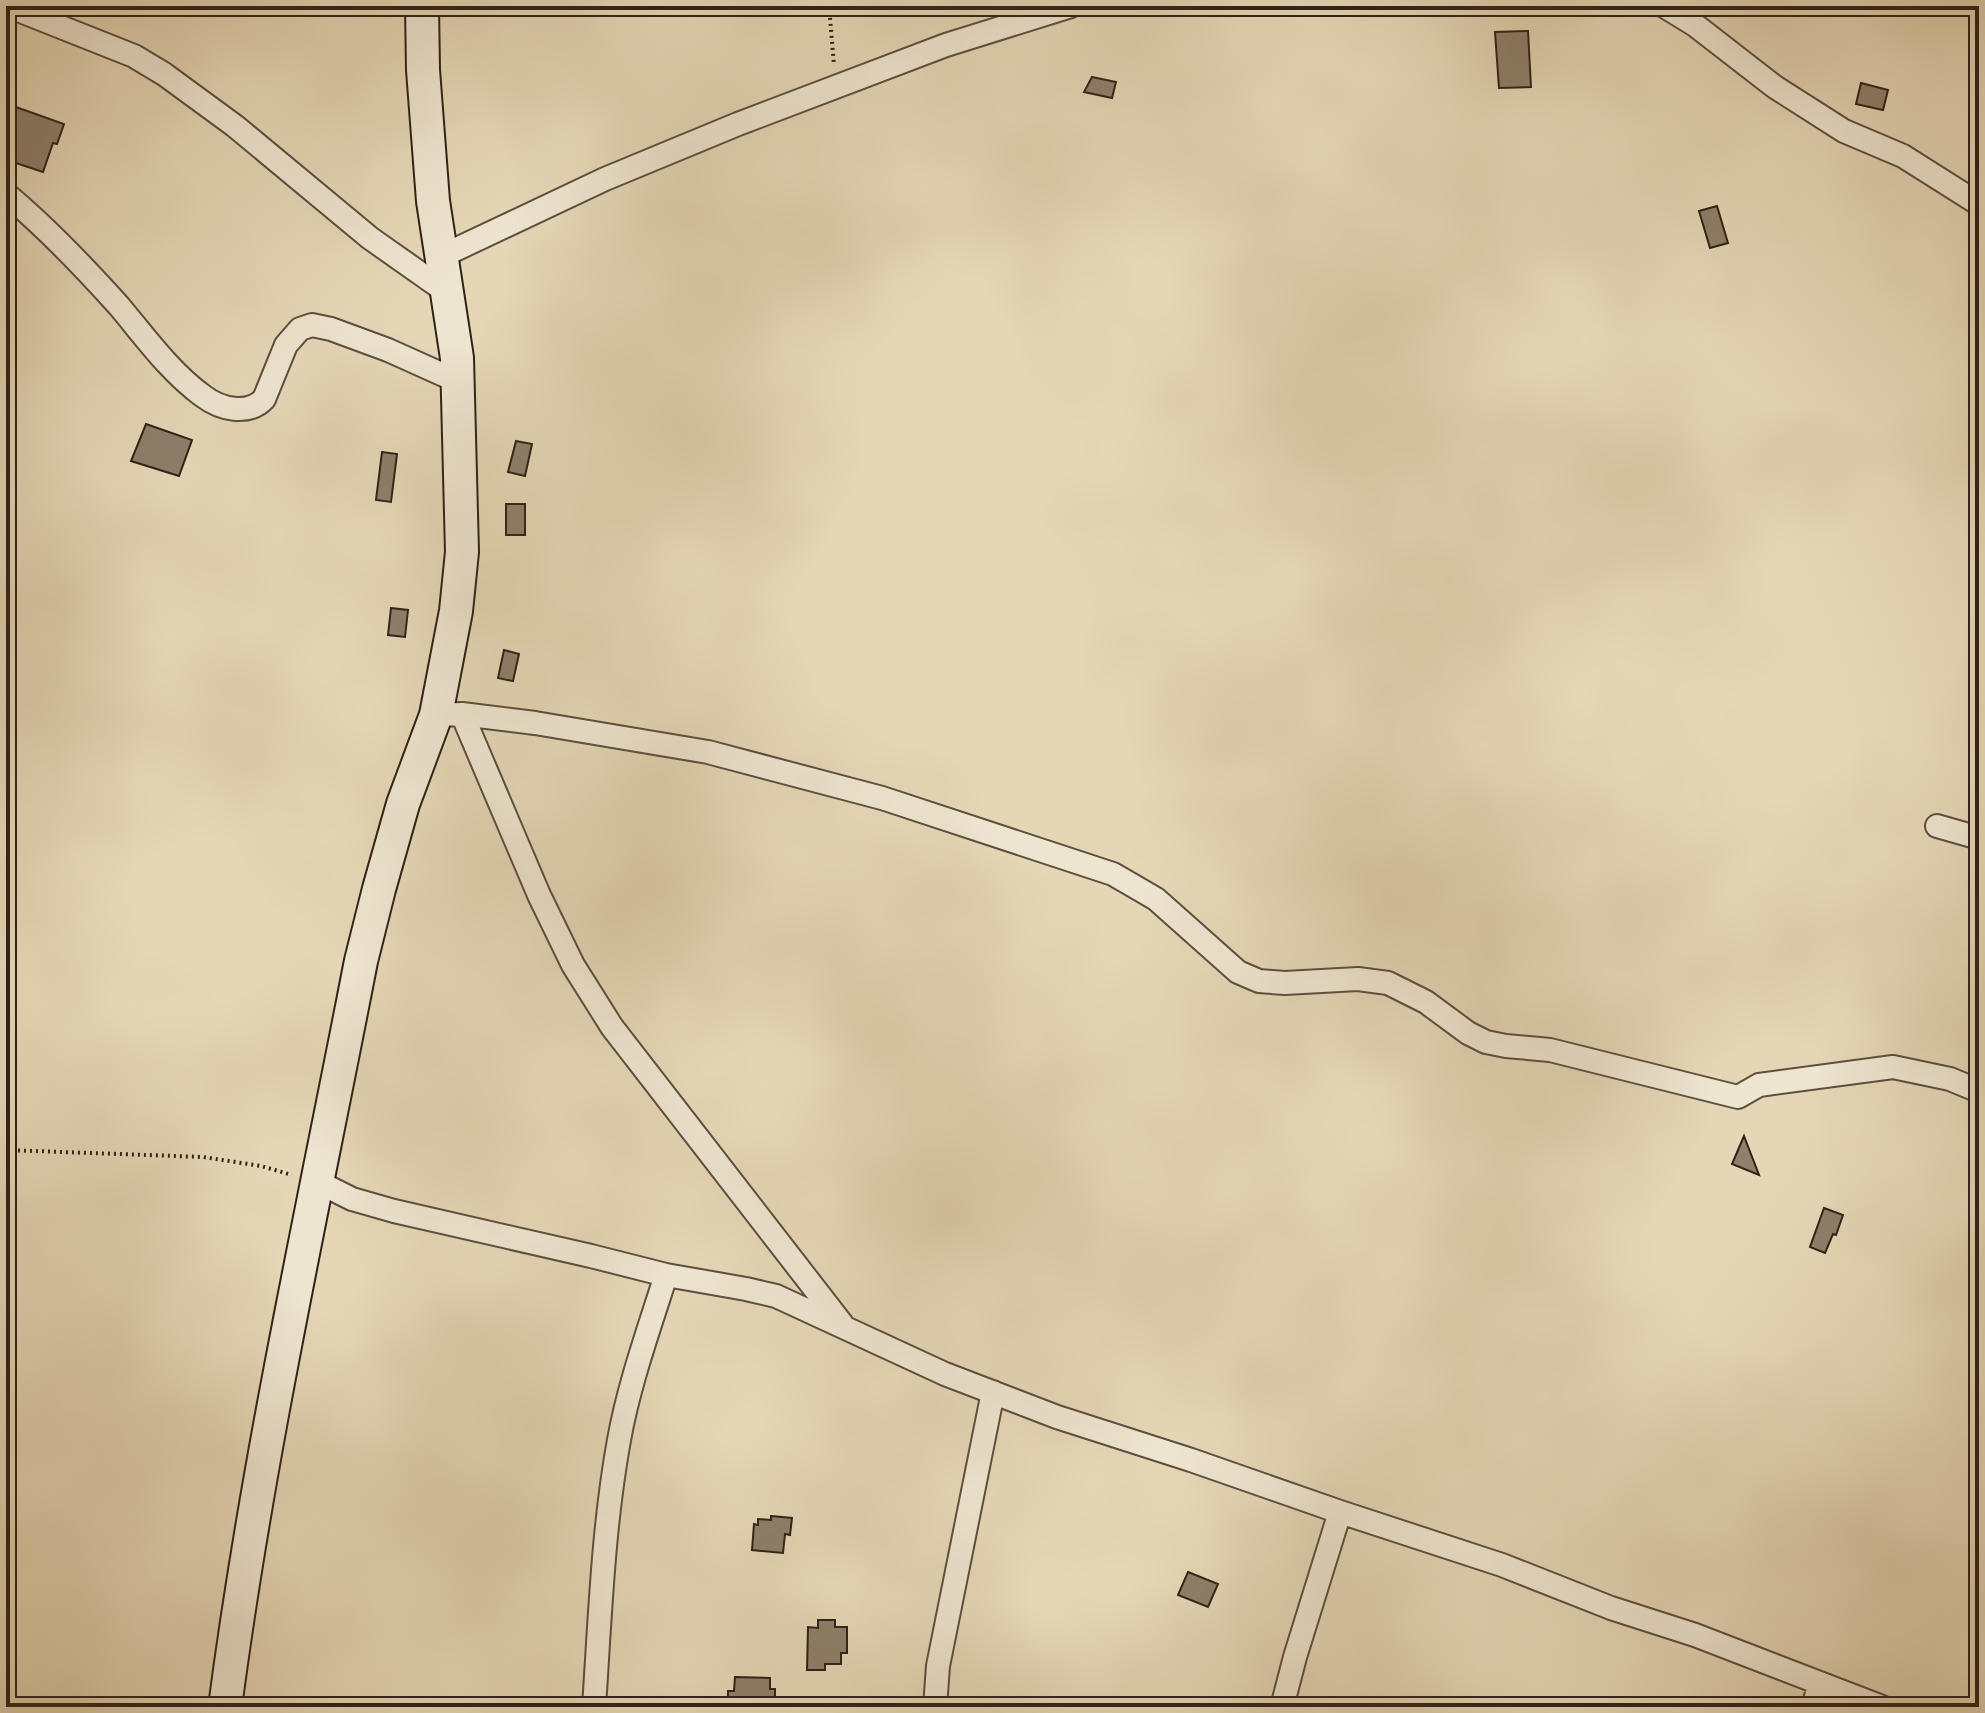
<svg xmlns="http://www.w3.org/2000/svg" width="1985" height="1713" font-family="'IM FELL English',serif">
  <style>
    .building { fill: #8e806b; stroke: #2f2219; stroke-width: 2 }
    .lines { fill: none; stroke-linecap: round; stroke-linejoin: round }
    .street-casing { stroke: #5c4f40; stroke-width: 26 }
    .secondary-casing { stroke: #2f2219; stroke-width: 36 }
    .path { stroke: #2f2219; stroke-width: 4; stroke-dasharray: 2 4; stroke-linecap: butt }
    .street { stroke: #eee5d0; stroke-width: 22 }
    .secondary { stroke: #eee5d0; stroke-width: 32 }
  </style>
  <rect width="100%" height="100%" fill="#e5d7b6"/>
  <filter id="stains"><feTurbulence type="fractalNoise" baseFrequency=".0025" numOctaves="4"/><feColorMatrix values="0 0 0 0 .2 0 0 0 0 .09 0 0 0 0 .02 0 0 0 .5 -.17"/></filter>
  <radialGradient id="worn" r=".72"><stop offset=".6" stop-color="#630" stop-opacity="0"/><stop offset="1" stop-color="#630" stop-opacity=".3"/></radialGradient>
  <path class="building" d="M 1528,31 L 1531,87 L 1499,88 L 1495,32 Z
    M 1092,77 L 1116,82 L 1112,98 L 1084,92 Z
    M 1861,83 L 1888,90 L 1883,110 L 1856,104 Z
    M 13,106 L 64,124 L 57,144 L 53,143 L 43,172 L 7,160 L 11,148 L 6,147 L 6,125 Z
    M 1717,206 L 1728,243 L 1710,248 L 1699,211 Z
    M 146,424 L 192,440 L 179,476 L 131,461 Z
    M 516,441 L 532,444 L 525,476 L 508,472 Z
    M 382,452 L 397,454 L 391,502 L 376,500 Z
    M 506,504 L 525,504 L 525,535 L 506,535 Z
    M 391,608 L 408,610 L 405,637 L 388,635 Z
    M 504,650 L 519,654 L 513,681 L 498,678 Z
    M 1744,1136 L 1759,1175 L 1732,1164 Z
    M 1824,1208 L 1843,1215 L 1836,1235 L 1833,1234 L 1825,1253 L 1810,1247 Z
    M 771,1516 L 792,1518 L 790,1535 L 785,1534 L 783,1553 L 752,1550 L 754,1524 L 758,1525 L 758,1519 L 771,1520 Z
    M 1188,1572 L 1218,1584 L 1208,1607 L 1178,1595 Z
    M 818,1620 L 835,1620 L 835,1627 L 847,1627 L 847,1653 L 841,1653 L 841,1664 L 825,1664 L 825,1670 L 807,1670 L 808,1627 L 818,1628 Z
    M 735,1677 L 770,1678 L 770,1689 L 775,1689 L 775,1707 L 728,1707 L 728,1691 L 734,1691 Z"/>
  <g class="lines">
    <defs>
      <path id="street" d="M 8,6 L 134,56 L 164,74 L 235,126 L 370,238 L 448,293
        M 1664,6 L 1695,25 L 1775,87 L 1844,131 L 1903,156 L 1979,204
        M 6,194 C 47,228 83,266 119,306 C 145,337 170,372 203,396 C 220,409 248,416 264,399 L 286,345 L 300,329 L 312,325 L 331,329 L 388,350 L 457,381
        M 442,256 L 605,179 L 738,124 L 946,45 L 1071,6
        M 462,714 L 539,895 L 573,965 L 612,1027 L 842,1324
        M 436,715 L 462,714 L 535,723 L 708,752 L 882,798 L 1113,874 L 1156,899 L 1238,972 L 1259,981 L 1285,983 L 1358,979 L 1388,983 L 1426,1002 L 1468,1033 L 1486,1042 L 1506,1046 L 1550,1050 L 1738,1097 L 1759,1085 L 1893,1067 L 1950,1079 L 1979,1091
        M 1937,826 L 1979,838
        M 318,1182 L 352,1199 L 394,1211 L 591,1256 L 666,1275 L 746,1289 L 776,1296 L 945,1374 L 1057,1417 L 1191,1460 L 1340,1512 L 1502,1565 L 1611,1608 L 1695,1635 L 1882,1707
        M 594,1707 C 600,1618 603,1528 619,1440 C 629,1384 649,1329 666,1275
        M 935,1707 L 938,1666 L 993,1392
        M 1282,1707 L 1295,1657 L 1340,1512
        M 1813,1707 L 1820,1683"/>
      <path id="secondary" d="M 225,1707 C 258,1456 313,1209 361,961 L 379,889 L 403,804 L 436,715 L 456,611 L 462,552 L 457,358 L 433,201 L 423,70 L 422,6"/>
    </defs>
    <use href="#street" class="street-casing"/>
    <use href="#secondary" class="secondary-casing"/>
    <path class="path" d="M 829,6 L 834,65
      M 6,1150 L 203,1157 L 261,1166 L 292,1175"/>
    <use href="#street" class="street"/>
    <use href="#secondary" class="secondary"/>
  </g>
  <rect width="1985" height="1713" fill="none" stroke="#e5d7b6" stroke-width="32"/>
  <rect x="8" y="8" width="1969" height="1697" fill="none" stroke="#2f2219" stroke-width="4"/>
  <rect x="16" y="16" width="1953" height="1681" fill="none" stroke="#2f2219" stroke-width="2"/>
  <rect width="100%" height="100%" filter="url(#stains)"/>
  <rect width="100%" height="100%" fill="url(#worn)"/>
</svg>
